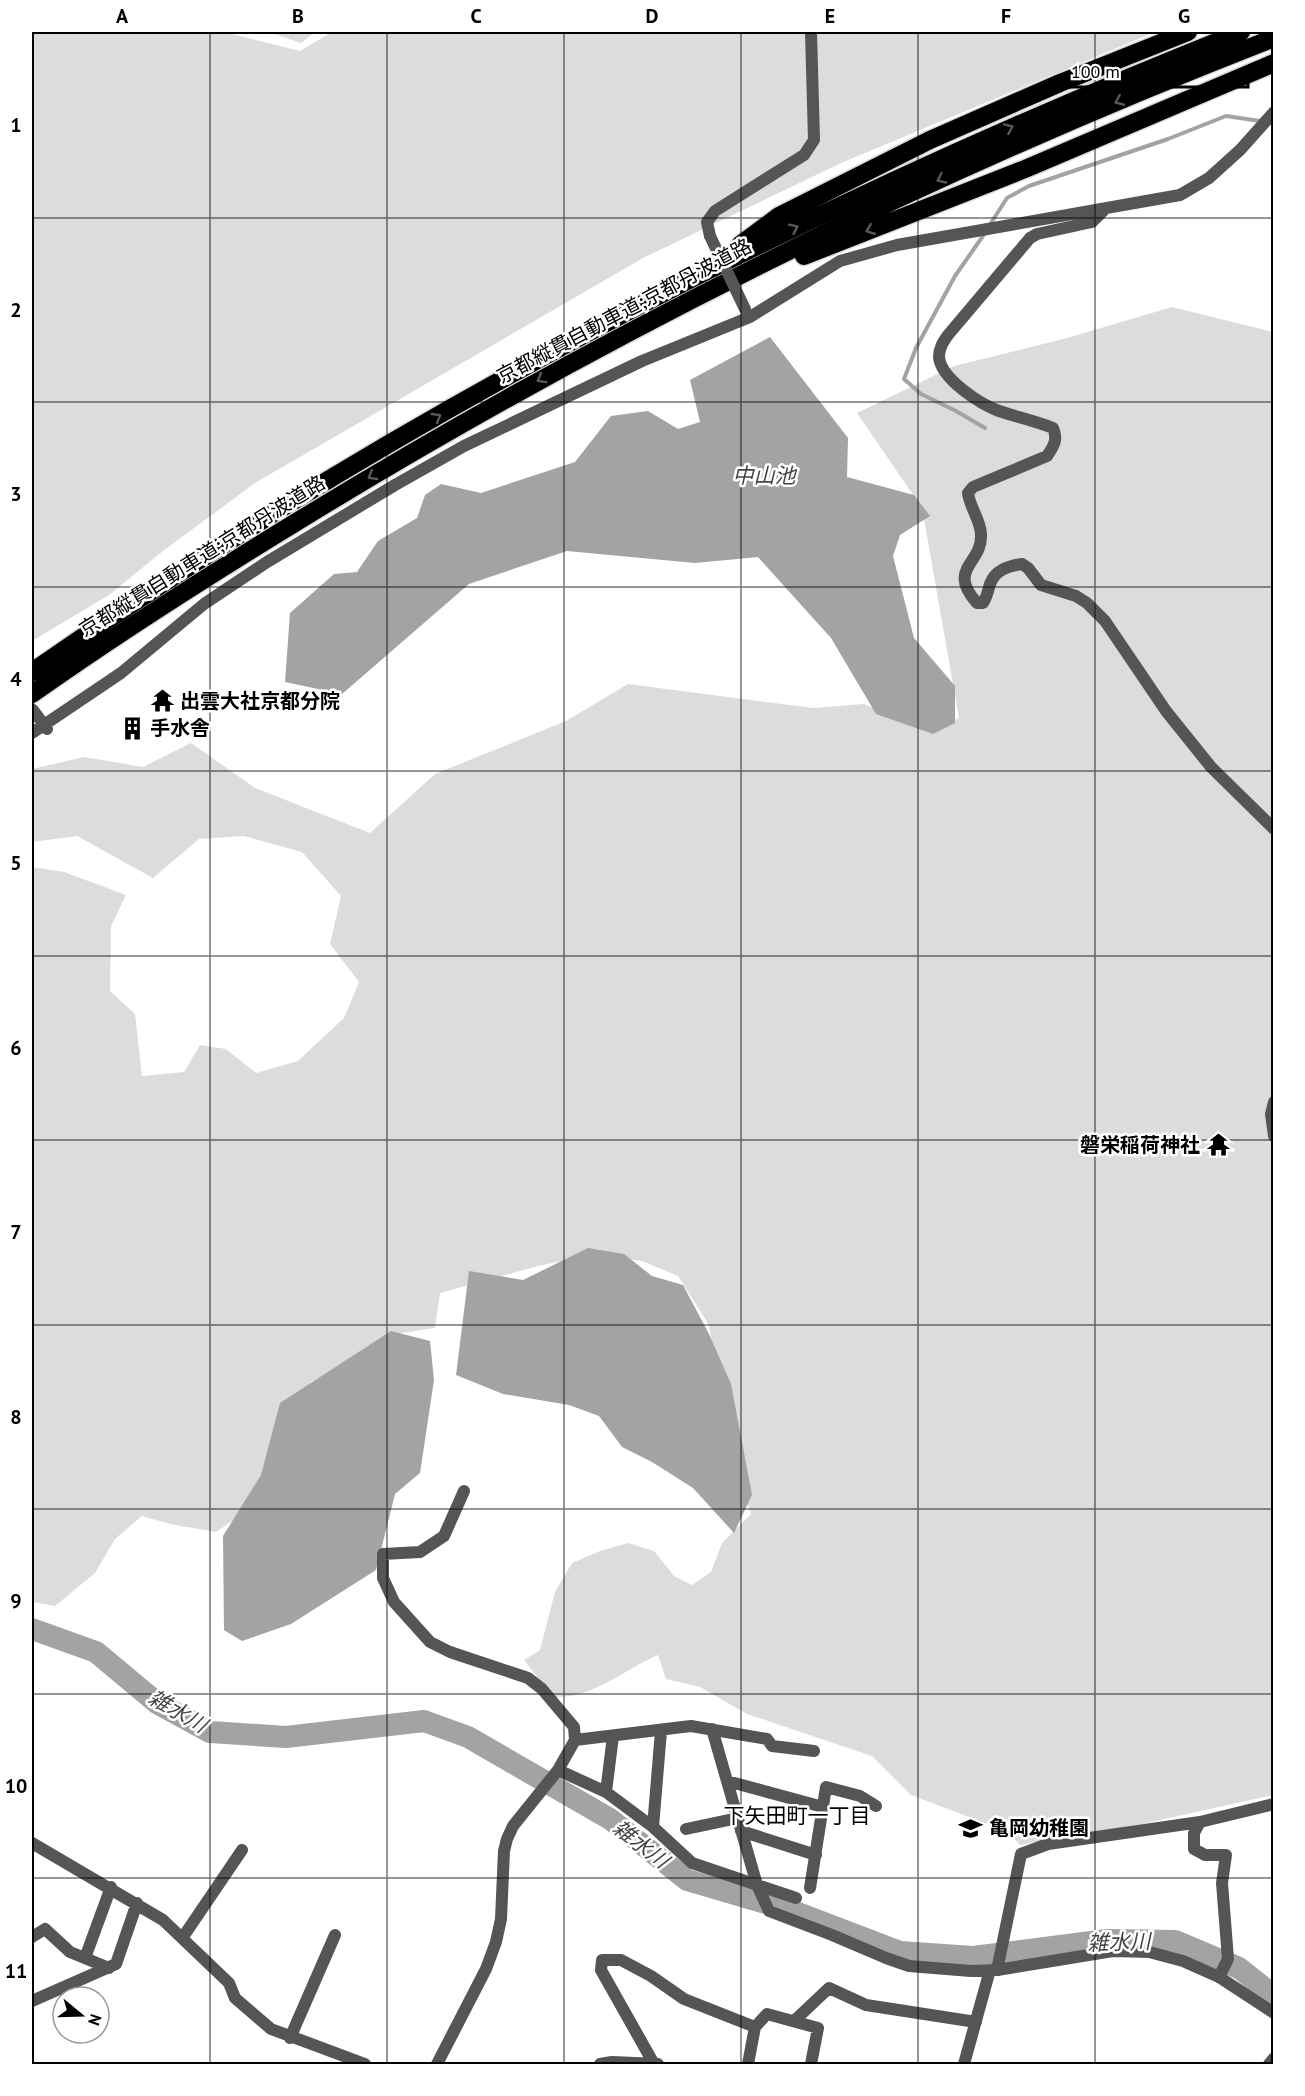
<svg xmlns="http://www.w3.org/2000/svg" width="1305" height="2096" font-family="'PT Sans','Noto Sans JP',sans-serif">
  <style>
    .green { fill: #dcdcdc }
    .water { fill: #a3a3a3 }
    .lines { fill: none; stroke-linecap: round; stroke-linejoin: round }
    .stream { stroke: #a3a3a3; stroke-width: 4 }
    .river { stroke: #a3a3a3; stroke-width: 22 }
    .motorway-casing { stroke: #dbdbdb; stroke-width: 21 }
    .minor { stroke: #555; stroke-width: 12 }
    .tertiary { stroke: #555; stroke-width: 12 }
    .motorway { stroke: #000; stroke-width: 18 }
    .minor-bridge { stroke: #555; stroke-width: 12 }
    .oneway { stroke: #595959 }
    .grid { fill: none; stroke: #000; stroke-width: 1.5; stroke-opacity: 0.55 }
    .labels { text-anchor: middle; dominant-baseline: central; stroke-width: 5; stroke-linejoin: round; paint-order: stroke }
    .street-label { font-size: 20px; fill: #000; stroke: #fff }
    .poi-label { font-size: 20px; font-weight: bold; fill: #000; stroke: #fff; text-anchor: start }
    .water-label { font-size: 21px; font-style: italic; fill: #444; stroke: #fff }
    .neighbourhood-label { font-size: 21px; fill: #000; stroke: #fff }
    .neatline { fill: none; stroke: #000; stroke-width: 2 }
    .grid-label { font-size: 20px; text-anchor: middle; font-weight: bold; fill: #000 }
  </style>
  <rect width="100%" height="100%" fill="#fff"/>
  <path class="green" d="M 32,32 L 224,32 L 300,51 L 332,32 L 1155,32 L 841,163 L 643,258 L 255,483 L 163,551 L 109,595 L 32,641 Z
    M 269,32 L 315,32 L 301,43 Z
    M 1172,307 L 1273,332 L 1273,1795 L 1142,1824 L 1020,1845 L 1008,1832 L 911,1795 L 872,1756 L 747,1714 L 700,1687 L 666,1679 L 658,1655 C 623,1670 593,1699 553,1697 L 524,1660 L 540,1650 L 555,1592 L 572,1563 L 600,1551 L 628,1543 L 654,1551 L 674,1576 L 692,1585 L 711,1572 L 722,1543 L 751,1514 L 731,1455 L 709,1325 L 678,1276 L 642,1261 L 590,1255 L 538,1266 L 440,1293 L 435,1328 L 402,1333 L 367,1346 L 346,1368 L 311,1382 L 241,1515 L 216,1532 L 170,1524 L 142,1516 L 115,1539 L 95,1573 L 55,1606 L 32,1602 L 32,867 L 64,872 L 126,895 L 111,926 L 110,991 L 135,1014 L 142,1076 L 184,1072 L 200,1045 L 226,1049 L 256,1073 L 298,1061 L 344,1018 L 359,982 L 330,944 L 341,896 L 302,852 L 244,836 L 199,839 L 153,878 L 77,836 L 32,842 L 32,769 L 84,757 L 143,767 L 191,743 L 255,788 L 370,833 L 435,774 L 566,721 L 628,684 L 813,708 L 864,704 L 926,731 L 959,718 L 922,508 L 857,413 L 954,366 L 1067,338 Z"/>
  <path class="water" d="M 770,337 L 848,438 L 847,477 L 914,495 L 930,516 L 900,535 L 893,556 L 914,638 L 955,686 L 955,723 L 933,734 L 876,714 L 831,638 L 758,557 L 695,563 L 567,551 L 469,584 L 342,694 L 285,682 L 290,613 L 334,574 L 357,572 L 378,541 L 417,518 L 425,495 L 441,484 L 481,493 L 575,462 L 611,416 L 648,411 L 678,429 L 700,422 L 690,380 Z
    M 588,1248 L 624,1254 L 652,1276 L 683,1285 L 709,1334 L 731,1384 L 752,1495 L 734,1533 L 693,1488 L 652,1462 L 622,1447 L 599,1416 L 569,1405 L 503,1394 L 456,1375 L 469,1271 L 523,1280 Z
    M 391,1331 L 430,1341 L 434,1380 L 420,1473 L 395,1494 L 376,1570 L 291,1624 L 242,1641 L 224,1630 L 223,1536 L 261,1475 L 280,1403 Z"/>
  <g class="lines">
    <path class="stream" d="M 989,226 L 1007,198 L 1029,186 L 1168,139 L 1226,116 L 1274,123
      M 985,233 L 955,276 L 916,348 L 904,379 L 921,394 L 956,411 L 985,428"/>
    <path class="river" d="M 32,1629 L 96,1652 L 157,1703 L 210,1732 L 286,1737 L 424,1721 L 468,1737 L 610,1819 L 687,1880 L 790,1910 L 900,1952 L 973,1957 L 1107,1940 L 1175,1941 L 1239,1968 L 1274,1996"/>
    <defs>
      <path id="motorway" d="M 740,245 L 779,216 L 930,140 L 1060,83 L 1188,32
        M 804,256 L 1025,169 L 1274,63
        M 32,672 C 407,410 817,200 1241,32
        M 32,694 C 118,633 208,576 298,521 C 608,331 935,170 1274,38"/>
    </defs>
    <use href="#motorway" class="motorway-casing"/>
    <path class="minor" d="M 1105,209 L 1092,222 L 1037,234 L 1030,238 L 948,335 C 943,342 939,348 939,357 C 941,379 980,404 999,411 C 1017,417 1035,421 1053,428 C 1058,439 1054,446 1047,456 L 973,487 L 968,493 C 970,508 980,519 981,534 C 983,564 946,568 977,603 L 983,603 C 987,597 988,591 990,584 C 995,570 1008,566 1022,564 L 1028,568 L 1041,585 L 1076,596 L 1087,603 L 1105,621 L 1166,711 L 1211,767 L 1274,829
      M 710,236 L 707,222 L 715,211 L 804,155 L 814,140 L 811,32
      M 33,710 L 47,729
      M 32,733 L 121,673 L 204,604 L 267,562 L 395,485 L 464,446 L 642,361 L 750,317 L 840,261 L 897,245 L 1180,195 L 1209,178 L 1240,150 L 1274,112
      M 1274,1102 L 1271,1114 L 1274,1136
      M 712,1729 L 757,1885 L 769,1911 L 832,1935 L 886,1958 L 909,1966 L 971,1971 L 997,1970 L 1021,1854 L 1048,1844 L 1200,1822 L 1274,1804
      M 575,1740 L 691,1726 L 767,1739 L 772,1746 L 814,1751
      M 558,1770 L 606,1792 L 653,1827 L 692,1863 L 796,1898
      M 727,1781 L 823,1807
      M 606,1792 L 613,1736
      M 1200,1822 L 1194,1833 L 1194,1849 L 1205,1855 L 1226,1855 L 1222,1883 L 1228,1959 L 1219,1977
      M 653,1827 L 661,1731
      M 686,1829 L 738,1818
      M 741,1831 L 816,1855
      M 32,1843 L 163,1920 L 229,1983 L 235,1998 L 271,2029 L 365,2064
      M 810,1888 L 826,1787 L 860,1796 L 876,1806
      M 32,1937 L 45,1929 L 70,1952 L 109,1968
      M 183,1937 L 242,1850
      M 85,1958 L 111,1887
      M 32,2001 L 116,1964 L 137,1903
      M 794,2021 L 829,1988 L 866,2005 L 976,2022
      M 290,2038 L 335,1935
      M 437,2064 L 486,1969 L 496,1942 L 501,1919 L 504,1851 L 507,1839 L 513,1826 L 558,1770 L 575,1740 L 574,1727 L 542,1689 L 528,1678 L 450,1652 L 430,1642 L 394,1602 L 383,1578 L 383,1554 L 420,1552 L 444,1536 L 464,1491
      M 600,2064 L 612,2062 L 658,2064
      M 654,2064 L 601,1970 L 602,1960 L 621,1960 L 651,1976 L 684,1999 L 755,2027 L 767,2014 L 818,2028 L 811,2064
      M 748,2064 L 755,2027
      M 964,2064 L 990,1970
      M 1269,2064 L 1274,2058"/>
    <path class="tertiary" d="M 997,1970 L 1113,1951 L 1149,1952 L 1183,1961 L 1219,1977 L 1274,2013"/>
    <use href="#motorway" class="motorway"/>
    <path class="minor-bridge" d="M 710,236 L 745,309"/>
  </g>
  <defs><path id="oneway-chevron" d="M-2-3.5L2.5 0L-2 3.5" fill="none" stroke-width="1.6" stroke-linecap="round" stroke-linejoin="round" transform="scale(1.5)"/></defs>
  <g class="oneway">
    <use href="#oneway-chevron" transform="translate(1119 101) rotate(157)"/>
    <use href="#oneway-chevron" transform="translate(1009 128) rotate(-24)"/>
    <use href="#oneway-chevron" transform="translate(941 179) rotate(155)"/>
    <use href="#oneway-chevron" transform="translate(794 228) rotate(-26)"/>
    <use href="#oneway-chevron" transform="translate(870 230) rotate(158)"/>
    <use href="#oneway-chevron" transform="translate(541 379) rotate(151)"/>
    <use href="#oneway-chevron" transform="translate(437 417) rotate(-30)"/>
    <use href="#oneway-chevron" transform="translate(372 476) rotate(149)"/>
  </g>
  <path class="grid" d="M 210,32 L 210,2064M 387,32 L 387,2064M 564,32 L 564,2064M 741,32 L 741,2064M 918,32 L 918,2064M 1095,32 L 1095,2064M 32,218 L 1274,218M 32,402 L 1274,402M 32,587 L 1274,587M 32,771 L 1274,771M 32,956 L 1274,956M 32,1140 L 1274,1140M 32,1325 L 1274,1325M 32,1509 L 1274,1509M 32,1694 L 1274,1694M 32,1878 L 1274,1878"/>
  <defs>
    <symbol id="temple-bare" viewBox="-9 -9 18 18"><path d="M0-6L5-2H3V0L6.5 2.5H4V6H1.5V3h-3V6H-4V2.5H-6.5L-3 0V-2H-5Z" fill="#000" stroke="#fff" stroke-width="2.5" paint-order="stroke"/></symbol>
    <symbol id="building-bare" viewBox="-9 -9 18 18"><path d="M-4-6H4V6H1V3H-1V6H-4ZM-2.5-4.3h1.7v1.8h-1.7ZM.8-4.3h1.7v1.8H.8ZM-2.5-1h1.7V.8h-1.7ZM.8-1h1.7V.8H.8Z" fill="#000" stroke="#fff" stroke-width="2.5" paint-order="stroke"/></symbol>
    <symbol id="school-bare" viewBox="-9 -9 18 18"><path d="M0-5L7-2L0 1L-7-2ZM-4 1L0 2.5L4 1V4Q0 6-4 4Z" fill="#000" stroke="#fff" stroke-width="2.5" paint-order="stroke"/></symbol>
  </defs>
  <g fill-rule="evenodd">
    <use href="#temple-bare" x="146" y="684" width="33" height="33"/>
    <use href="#building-bare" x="116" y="712" width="33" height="33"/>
    <use href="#temple-bare" x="1202" y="1128" width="33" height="33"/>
    <use href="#school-bare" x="954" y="1812" width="33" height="33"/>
  </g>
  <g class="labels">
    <g class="street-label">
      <text transform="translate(624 311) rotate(-28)">京都縦貫自動車道;京都丹波道路</text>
      <text transform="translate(202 556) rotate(-32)">京都縦貫自動車道;京都丹波道路</text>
    </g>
    <g class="poi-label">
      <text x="180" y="701">出雲大社京都分院</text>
      <text x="150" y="728">手水舎</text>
      <text x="1200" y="1145" text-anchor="end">磐栄稲荷神社</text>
      <text x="989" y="1828">亀岡幼稚園</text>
    </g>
    <g class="water-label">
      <text x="764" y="475">中山池</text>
      <text transform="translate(178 1711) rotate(30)">雑水川</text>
      <text transform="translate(641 1844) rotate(38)">雑水川</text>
      <text transform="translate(1119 1942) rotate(-2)">雑水川</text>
    </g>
    <g class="neighbourhood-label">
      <text x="797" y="1815">下矢田町一丁目</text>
    </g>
  </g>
  <rect width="1305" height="2096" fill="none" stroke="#ffffff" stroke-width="66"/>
  <g transform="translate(81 2015) rotate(109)"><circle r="28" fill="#ffffff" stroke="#999999" stroke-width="1.5"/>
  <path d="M0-4.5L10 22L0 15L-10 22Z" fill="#000000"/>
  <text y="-9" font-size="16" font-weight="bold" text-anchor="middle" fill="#000000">N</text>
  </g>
  <path d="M1062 78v9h186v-9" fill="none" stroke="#000000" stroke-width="3"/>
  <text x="1071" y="78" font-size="18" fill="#000000" stroke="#ffffff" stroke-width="4.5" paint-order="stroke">100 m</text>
  <rect x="33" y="33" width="1239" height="2030" class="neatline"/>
  <g class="grid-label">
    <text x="122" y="23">A</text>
    <text x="298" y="23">B</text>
    <text x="476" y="23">C</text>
    <text x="652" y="23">D</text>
    <text x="830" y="23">E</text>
    <text x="1006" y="23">F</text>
    <text x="1184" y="23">G</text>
    <text x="16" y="132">1</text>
    <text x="16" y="317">2</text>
    <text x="16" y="501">3</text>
    <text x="16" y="686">4</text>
    <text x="16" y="870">5</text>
    <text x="16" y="1055">6</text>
    <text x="16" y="1239">7</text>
    <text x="16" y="1424">8</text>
    <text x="16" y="1608">9</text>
    <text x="16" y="1793">10</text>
    <text x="16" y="1978">11</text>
  </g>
</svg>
